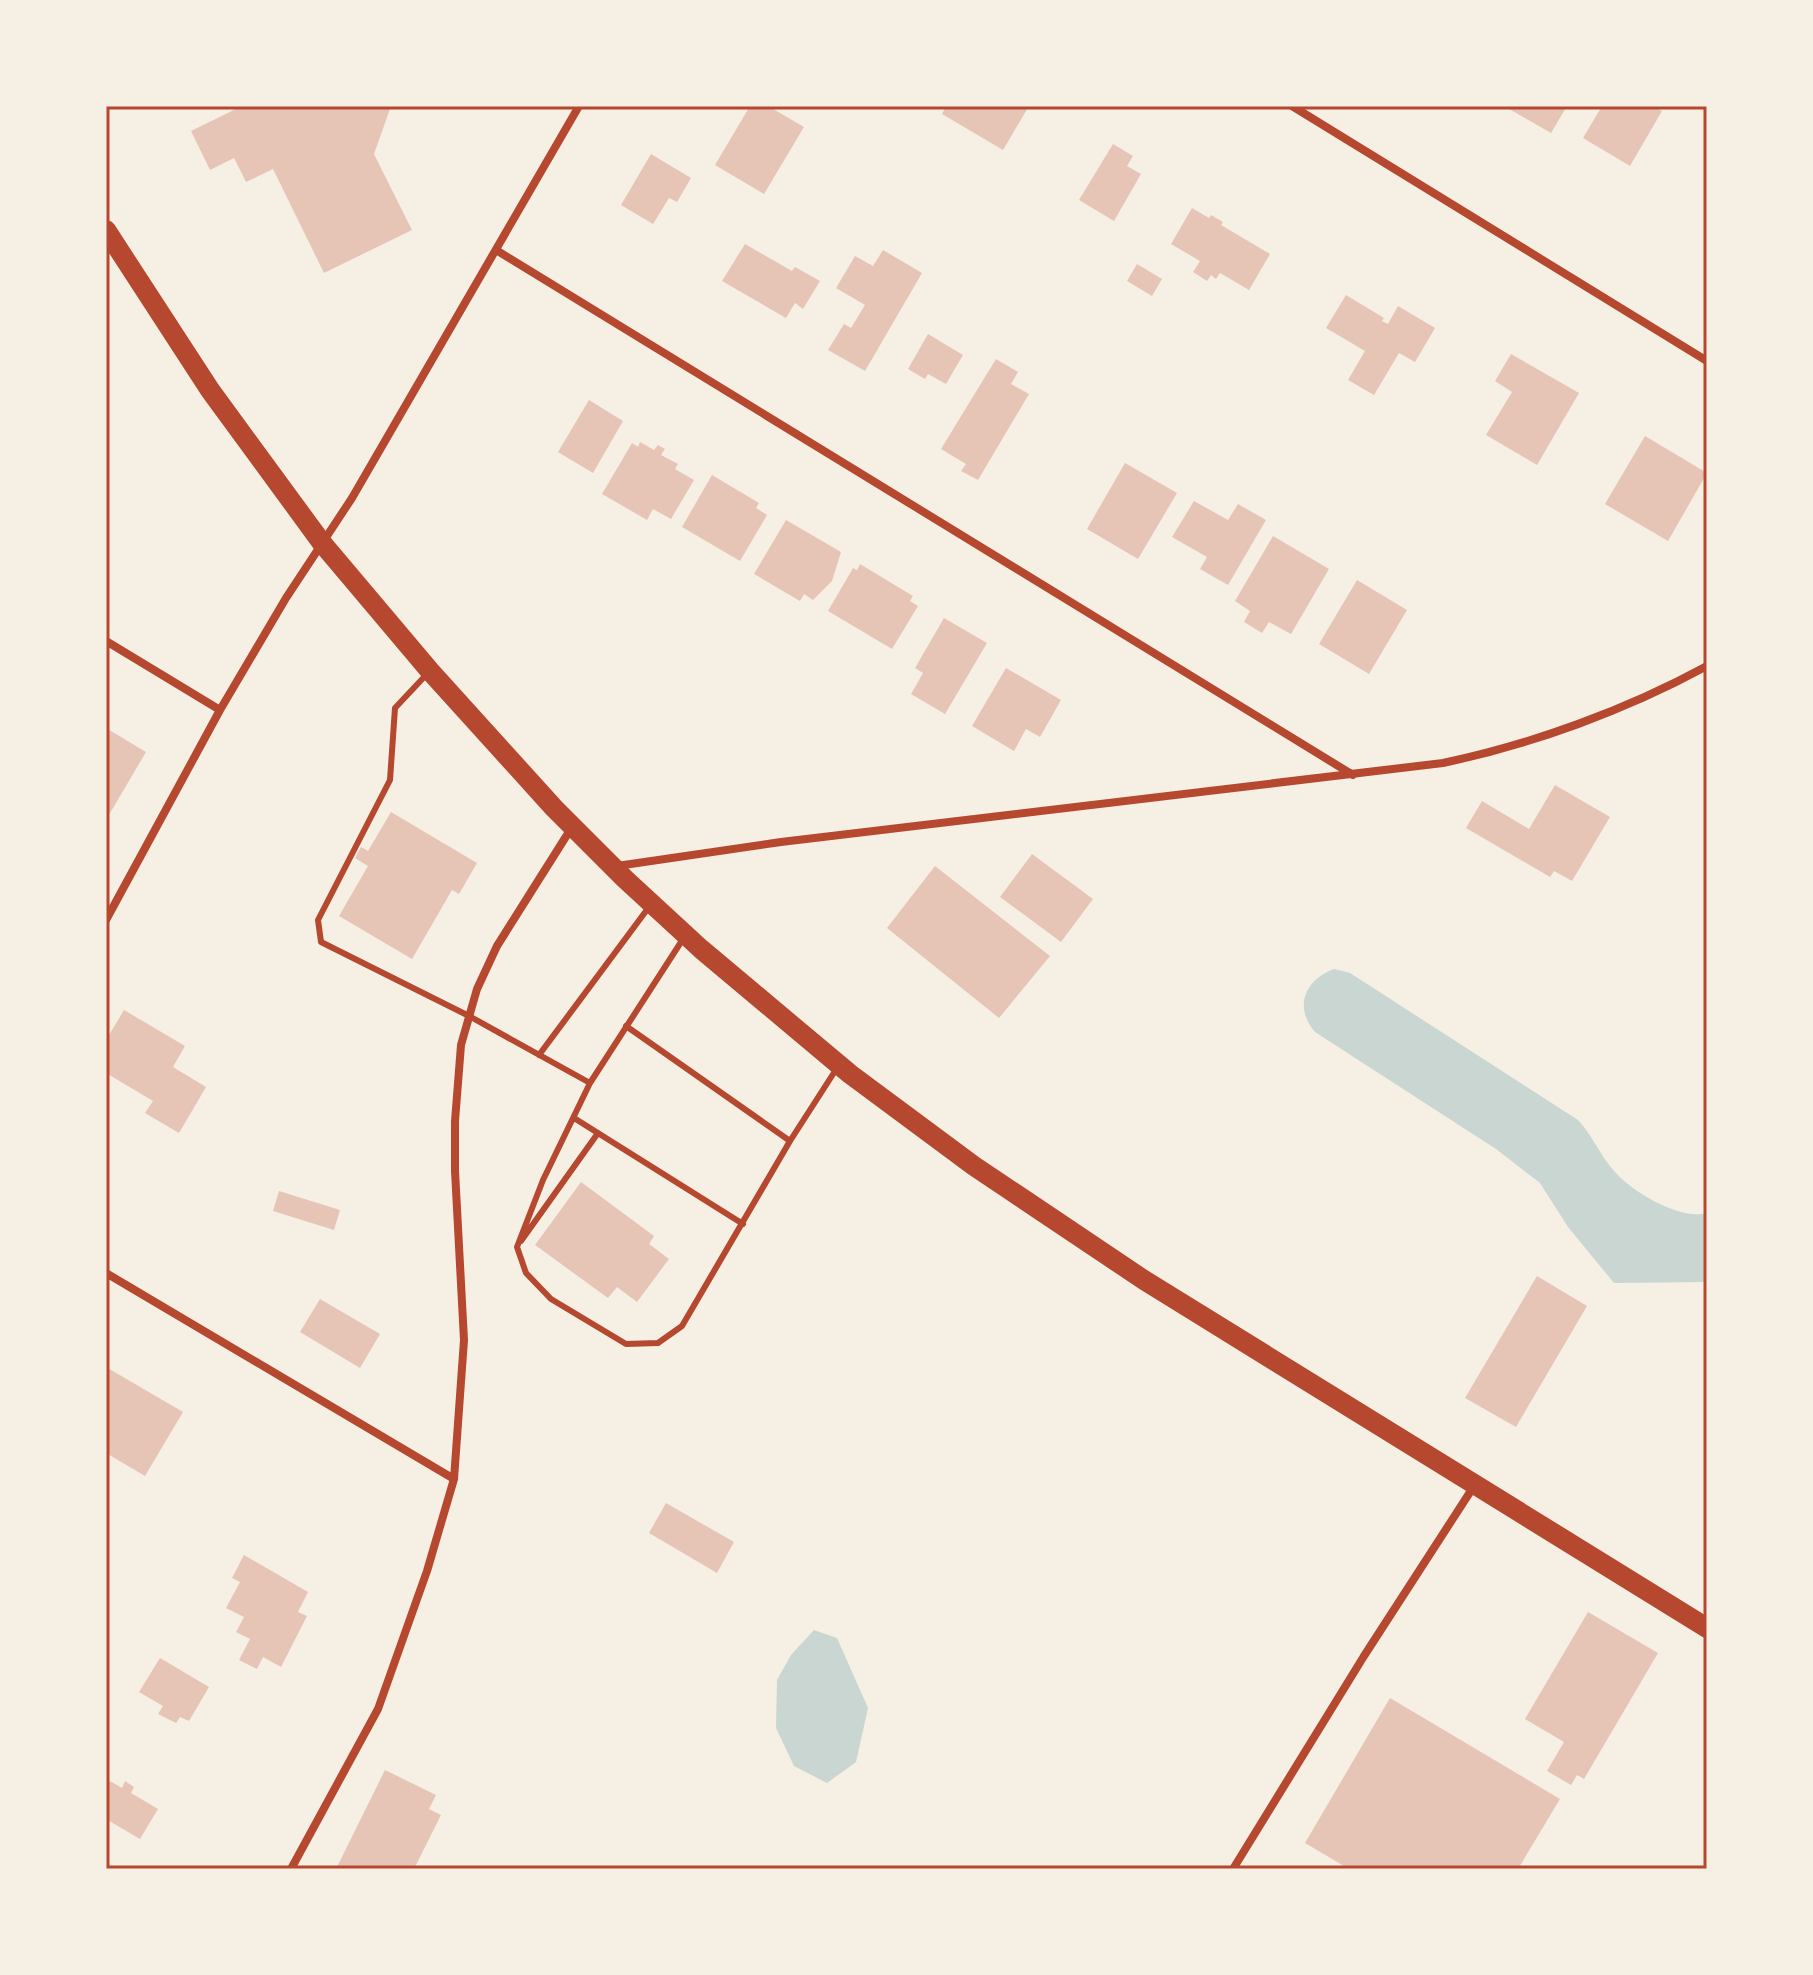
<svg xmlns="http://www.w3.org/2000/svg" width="1813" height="1975" font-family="'Varela Round',sans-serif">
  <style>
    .water { fill: #c9d6d2 }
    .building { fill: #e6c5b7 }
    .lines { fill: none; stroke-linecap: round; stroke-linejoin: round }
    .service { stroke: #b5482f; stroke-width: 6 }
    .minor { stroke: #b5482f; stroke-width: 8 }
    .primary { stroke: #b5482f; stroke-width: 20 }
    .neatline { fill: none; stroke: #b5482f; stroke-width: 3 }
  </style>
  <rect width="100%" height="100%" fill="#f6efe4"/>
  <path class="water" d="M 1334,969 L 1350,973 L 1578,1120 C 1592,1135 1600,1155 1614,1171 C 1631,1191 1680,1221 1707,1213 L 1707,1282 L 1614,1283 L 1568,1227 L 1540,1183 L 1496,1149 L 1315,1032 C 1294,1008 1304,980 1334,969 Z
    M 814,1630 L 837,1638 L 868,1708 L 856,1762 L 827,1783 L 794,1766 L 776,1728 L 777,1680 L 791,1655 Z"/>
  <path class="building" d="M 242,106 L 391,106 L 374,154 L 412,230 L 324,273 L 273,169 L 246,182 L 234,158 L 210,170 L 191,131 Z
    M 750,106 L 768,106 L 804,127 L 764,194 L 715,165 Z
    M 946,106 L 1029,106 L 1003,150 L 942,114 Z
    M 1504,106 L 1567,106 L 1551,133 Z
    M 1602,106 L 1653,106 L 1662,111 L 1630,166 L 1583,138 Z
    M 1113,144 L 1133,156 L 1127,166 L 1141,174 L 1114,221 L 1079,200 Z
    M 651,154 L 691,178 L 677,202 L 669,198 L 653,224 L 621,205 Z
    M 1192,208 L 1209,218 L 1211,215 L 1223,222 L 1221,225 L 1270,254 L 1249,290 L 1220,273 L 1216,279 L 1211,275 L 1207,281 L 1193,272 L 1200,261 L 1171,244 Z
    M 745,244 L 792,271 L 795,267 L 820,281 L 803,309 L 795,303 L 786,318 L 722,281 Z
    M 883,250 L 922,273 L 865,371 L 828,350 L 844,324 L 851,328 L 865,305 L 836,288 L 855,256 L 873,266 Z
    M 1137,264 L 1162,279 L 1152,296 L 1127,281 Z
    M 1346,295 L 1384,318 L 1382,321 L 1388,324 L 1398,306 L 1435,328 L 1415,362 L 1399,353 L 1374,395 L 1348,380 L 1365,351 L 1326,328 Z
    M 928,334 L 963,355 L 946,384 L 928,374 L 925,379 L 908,369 Z
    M 1511,354 L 1579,393 L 1537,465 L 1486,435 L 1512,392 L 1495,381 Z
    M 996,359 L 1018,372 L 1011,384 L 1029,394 L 978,480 L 961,471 L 966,464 L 941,449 Z
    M 589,400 L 623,421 L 593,473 L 558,452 Z
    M 1645,436 L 1707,473 L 1668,541 L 1605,504 Z
    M 640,442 L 654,450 L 658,445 L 665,449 L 661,455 L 678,464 L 675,469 L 694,480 L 671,519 L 653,509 L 647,520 L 602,494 L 632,443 L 638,447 Z
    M 1125,463 L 1177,493 L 1138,559 L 1087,529 Z
    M 712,475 L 759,503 L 756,508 L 767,515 L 740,561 L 682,527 Z
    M 1194,501 L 1228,520 L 1238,504 L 1266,520 L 1228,585 L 1200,569 L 1207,557 L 1172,537 Z
    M 786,520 L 841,552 L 832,581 L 813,600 L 804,594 L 800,601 L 754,574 Z
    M 1273,536 L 1329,569 L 1291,634 L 1269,622 L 1262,633 L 1244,622 L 1250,611 L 1235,601 Z
    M 860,564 L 913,596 L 910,601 L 918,606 L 892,649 L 828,611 L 853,568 L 857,570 Z
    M 1357,580 L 1407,610 L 1369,674 L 1319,644 Z
    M 944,618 L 987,643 L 945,714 L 911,694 L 923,673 L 915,668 Z
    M 1006,668 L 1061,700 L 1040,737 L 1026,729 L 1014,751 L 972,726 Z
    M 106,728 L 146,752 L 106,820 Z
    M 1555,785 L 1610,817 L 1572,881 L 1554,871 L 1550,877 L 1466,828 L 1482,801 L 1529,829 Z
    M 391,812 L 477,863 L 459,894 L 452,890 L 412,959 L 339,916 L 368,866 L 355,858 L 361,847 L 368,851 Z
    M 1032,854 L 1093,899 L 1061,942 L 1000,897 Z
    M 935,866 L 1050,956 L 999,1018 L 887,928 Z
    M 124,1010 L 185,1046 L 173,1067 L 206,1087 L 179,1133 L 145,1113 L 153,1101 L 106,1073 L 106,1040 Z
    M 581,1182 L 654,1236 L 649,1244 L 669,1259 L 637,1302 L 617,1287 L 608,1298 L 535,1245 Z
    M 279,1191 L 340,1210 L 334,1230 L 273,1211 Z
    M 1537,1276 L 1587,1306 L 1516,1427 L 1465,1398 Z
    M 320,1299 L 380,1334 L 360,1368 L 300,1332 Z
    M 106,1367 L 183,1412 L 145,1476 L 106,1453 Z
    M 666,1503 L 734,1542 L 717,1573 L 649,1533 Z
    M 244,1555 L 308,1592 L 298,1612 L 307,1616 L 281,1667 L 263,1657 L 257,1669 L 239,1660 L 250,1639 L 236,1632 L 244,1617 L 226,1608 L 240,1582 L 232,1578 Z
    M 1588,1612 L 1658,1653 L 1584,1779 L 1577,1775 L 1571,1785 L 1547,1771 L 1564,1742 L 1525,1719 Z
    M 160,1658 L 209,1687 L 189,1721 L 180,1717 L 176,1723 L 158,1714 L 163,1706 L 139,1692 Z
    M 1390,1698 L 1560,1799 L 1518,1869 L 1349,1869 L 1305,1843 Z
    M 385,1770 L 436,1795 L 429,1809 L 441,1815 L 414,1869 L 336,1869 Z
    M 110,1781 L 122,1788 L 125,1781 L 134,1787 L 131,1793 L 158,1809 L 140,1839 L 106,1819 L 106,1789 Z"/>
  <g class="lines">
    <path class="service" d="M 426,675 L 395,708 L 390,780 L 318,920 L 321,942 L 469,1016 L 590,1083
      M 683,939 L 590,1083 L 543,1180 L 517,1247 L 526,1273 L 551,1299 L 626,1344 L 658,1343 L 682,1326 L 790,1141 L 837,1068
      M 626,1026 L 790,1141
      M 539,1055 L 649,907
      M 574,1118 L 743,1224
      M 521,1241 L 598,1133"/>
    <path class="minor" d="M 1292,106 L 1707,361
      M 496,250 L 1353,775
      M 106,641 L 220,710
      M 617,866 L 781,842 L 1443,763 C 1533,744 1626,710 1707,666
      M 106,920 L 220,710 L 286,598 L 352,498 L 579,106
      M 106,1273 L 454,1479
      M 291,1869 L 378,1709 L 427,1571 L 454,1479 L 464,1340 L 455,1171 L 455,1121 L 461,1045 L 477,989 L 497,946 L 572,827
      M 1233,1869 L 1364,1656 L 1474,1486"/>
    <path class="primary" d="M 106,230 L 210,390 L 322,543 L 430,671 L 554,808 L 625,879 L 701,949 L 850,1074 L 974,1166 L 1144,1280 L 1707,1628"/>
  </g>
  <rect width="1813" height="1975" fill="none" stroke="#f6efe4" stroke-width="216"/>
  <rect x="108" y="108" width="1597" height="1759" class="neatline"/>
</svg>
